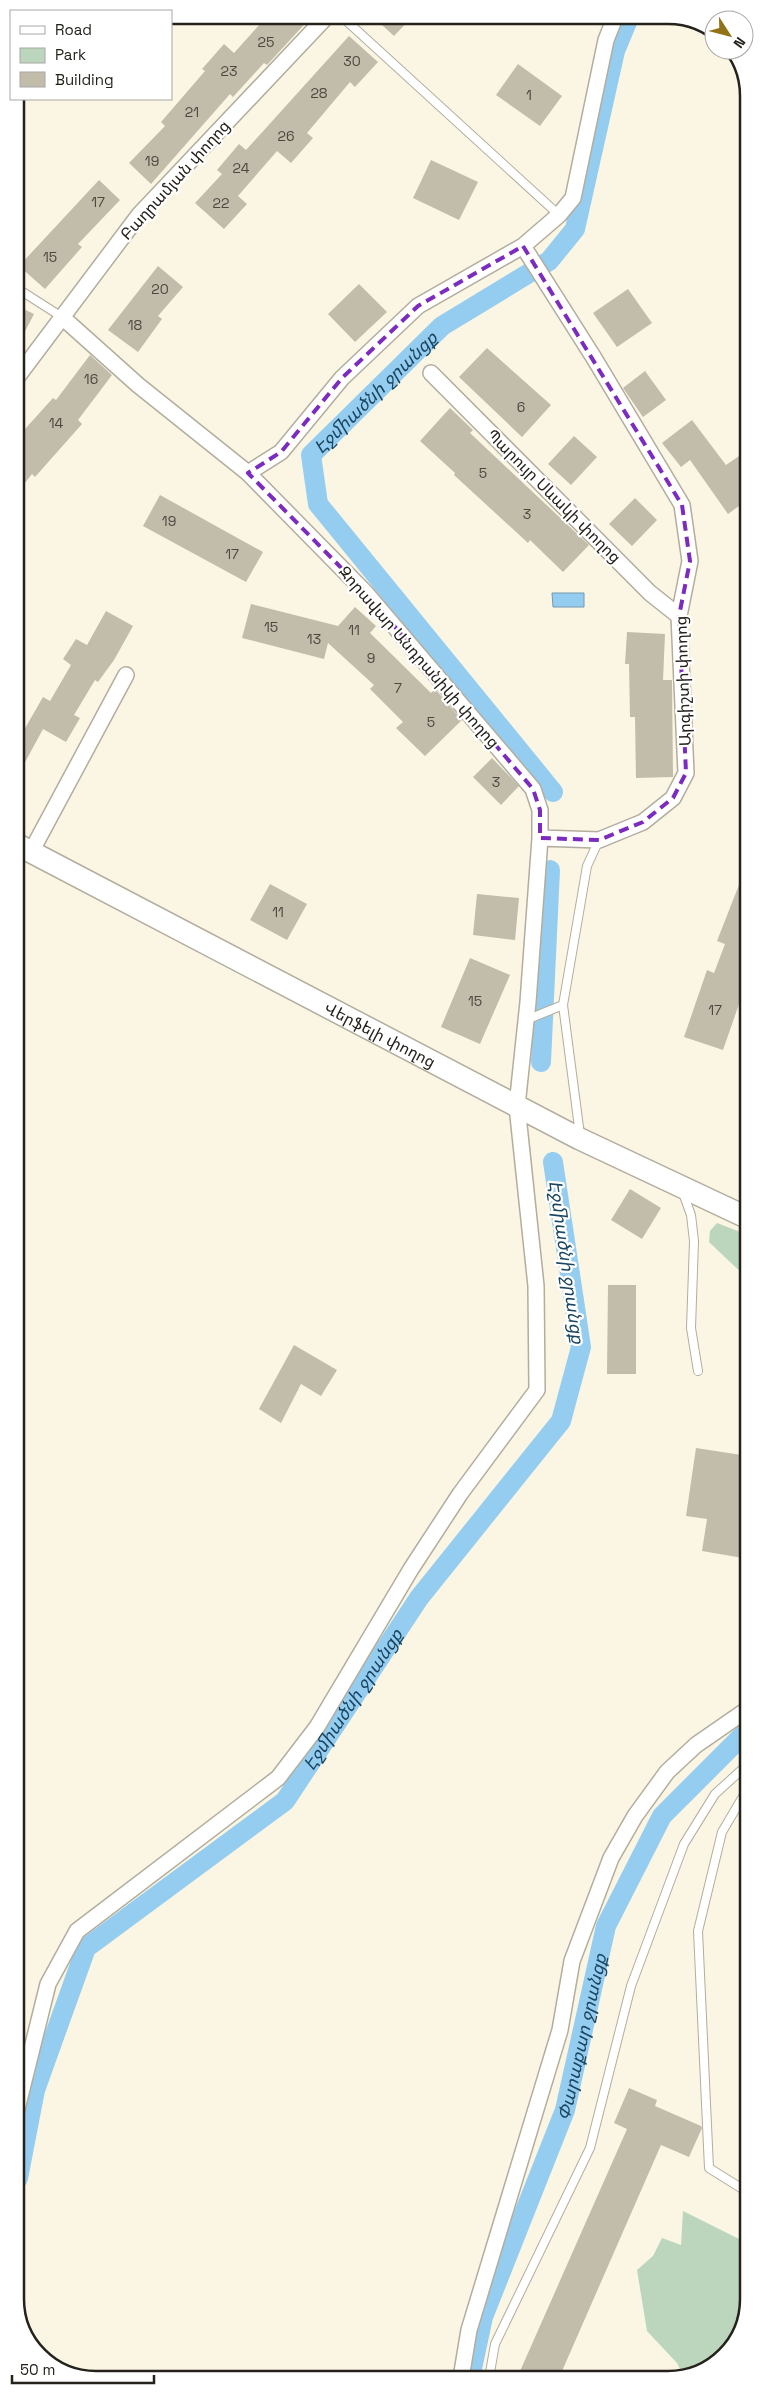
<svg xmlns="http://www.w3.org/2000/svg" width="764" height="2395" font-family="'Space Grotesk','Noto Sans Armenian',sans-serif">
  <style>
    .green { fill: #bbd6bc }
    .water { fill: #95cdf1; stroke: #739ab1 }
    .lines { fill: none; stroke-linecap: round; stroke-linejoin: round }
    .canal { stroke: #95cdf1; stroke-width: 20 }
    .building { fill: #c2bcab }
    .lane-casing { stroke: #b3ad9d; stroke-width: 10 }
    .street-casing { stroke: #b3ad9d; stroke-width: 18 }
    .secondary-casing { stroke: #b3ad9d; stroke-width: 24 }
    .lane { stroke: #fff; stroke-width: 8 }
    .street { stroke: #fff; stroke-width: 15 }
    .secondary { stroke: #fff; stroke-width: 21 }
    .marked { fill: none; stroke: #7b2cbf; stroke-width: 4; stroke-dasharray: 10 6; stroke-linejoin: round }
    .labels { text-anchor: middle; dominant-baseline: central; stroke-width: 4.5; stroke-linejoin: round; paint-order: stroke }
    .number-label { font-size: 14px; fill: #4c4840 }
    .street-label { font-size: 16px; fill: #25221c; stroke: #fff }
    .water-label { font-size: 18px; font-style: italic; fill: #1a455f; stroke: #fff }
    .rim { fill: none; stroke: #25221c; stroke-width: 2.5 }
  </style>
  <rect width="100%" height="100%" fill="#fbf5e4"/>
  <path class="green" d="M 717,1223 L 748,1235 L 748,1279 L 709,1242 L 710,1231 Z
    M 683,2211 L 749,2244 L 749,2276 L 741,2298 L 742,2308 L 745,2310 L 732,2349 L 689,2377 L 684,2377 L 677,2363 L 647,2331 L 637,2270 L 653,2256 L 662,2238 L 681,2245 Z"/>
  <path class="water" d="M 552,593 L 584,593 L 584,607 L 553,607 Z"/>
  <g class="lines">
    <g class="canal">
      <path id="s1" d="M 553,792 L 318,504 L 311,455 L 442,326 L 549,261 L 575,229 L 615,51 L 630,15"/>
      <path d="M 541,1062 L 550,870"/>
      <path id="s2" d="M 18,2178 L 35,2090 L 86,1948 L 285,1801 L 419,1598 L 561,1421 L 581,1347 L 553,1162"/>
      <path id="s3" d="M 470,2378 L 483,2317 L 565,2110 L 606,1926 L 662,1816 L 748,1730"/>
    </g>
  </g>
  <path class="building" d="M 268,15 L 313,15 L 267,65 L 264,63 L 233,97 L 230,94 L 151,184 L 129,163 L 165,126 L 161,122 L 205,71 L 202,69 L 224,44 L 234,53 Z
    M 371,15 L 414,15 L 394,36 Z
    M 349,36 L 378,62 L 355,87 L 350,82 L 307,133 L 313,138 L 291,163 L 277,151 L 238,196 L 247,204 L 224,229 L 195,203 L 222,174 L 217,170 L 239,144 L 246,150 Z
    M 518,64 L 562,96 L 540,126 L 496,95 Z
    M 431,160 L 478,182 L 459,220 L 413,198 Z
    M 99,180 L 120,200 L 78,244 L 82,247 L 45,289 L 19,266 Z
    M 158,266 L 183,287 L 158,316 L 162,319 L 138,352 L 108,330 Z
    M 359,284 L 387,312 L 355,342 L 328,314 Z
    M 628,289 L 652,323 L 617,347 L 593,313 Z
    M 15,305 L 34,314 L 15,351 Z
    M 487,348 L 551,405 L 522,437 L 459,377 Z
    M 90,355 L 112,375 L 78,420 L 82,424 L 35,477 L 32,474 L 16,494 L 16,439 L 53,398 L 56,400 Z
    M 645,371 L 666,400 L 643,417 L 623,388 Z
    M 450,408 L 473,430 L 470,433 L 589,545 L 563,572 L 530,540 L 528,543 L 454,475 L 455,473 L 420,441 Z
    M 692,420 L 726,465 L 739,456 L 747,467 L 747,500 L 728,514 L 690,460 L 681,467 L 662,443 Z
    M 574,436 L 597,457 L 571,485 L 548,464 Z
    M 160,495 L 263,552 L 246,582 L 143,526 Z
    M 635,498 L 657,520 L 632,546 L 609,524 Z
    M 251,604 L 338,626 L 355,607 L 376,626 L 370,633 L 431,693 L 435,689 L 462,720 L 425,756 L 396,728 L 403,722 L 370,689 L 374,685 L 328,643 L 324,659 L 242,638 Z
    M 106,611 L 133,626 L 114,660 L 98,682 L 95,680 L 74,715 L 80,718 L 66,742 L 43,729 L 16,779 L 16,744 L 43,697 L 50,701 L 71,665 L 63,659 L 76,639 L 87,645 Z
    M 627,632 L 665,634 L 663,680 L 672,680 L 673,777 L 636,778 L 635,717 L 630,717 L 629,664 L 625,664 Z
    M 492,758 L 519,786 L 501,805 L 473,777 Z
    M 746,867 L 747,970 L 743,983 L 746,984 L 723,1050 L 684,1037 L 707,970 L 714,973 L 725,944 L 717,941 Z
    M 270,884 L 307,904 L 287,940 L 250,920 Z
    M 477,894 L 519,898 L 515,940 L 473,935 Z
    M 470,958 L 510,975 L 480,1044 L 441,1027 Z
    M 630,1189 L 661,1208 L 642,1239 L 611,1220 Z
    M 608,1285 L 636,1285 L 636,1374 L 607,1374 Z
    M 294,1345 L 337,1370 L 321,1396 L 301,1384 L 281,1423 L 259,1409 Z
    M 696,1448 L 748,1456 L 748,1526 L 743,1558 L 702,1551 L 707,1519 L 686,1516 Z
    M 629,2088 L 657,2100 L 655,2106 L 701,2126 L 702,2128 L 689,2157 L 661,2145 L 559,2378 L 517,2378 L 627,2129 L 614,2123 Z"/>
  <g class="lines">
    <defs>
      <path id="lane" d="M 340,15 L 559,215
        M 15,287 L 62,317
        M 526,1020 L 563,1005
        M 580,1135 L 563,1005 L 587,866 L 599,840
        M 683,1193 L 691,1215 L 694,1241 L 691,1328 L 698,1371
        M 748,1788 L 722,1832 L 698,1931 L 709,2168 L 749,2193
        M 748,1877 L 746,1893 L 749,1902
        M 749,2031 L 747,2081 L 749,2095
        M 489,2378 L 495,2344 L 590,2148 L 631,1986 L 684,1844 L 715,1794 L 748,1764"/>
      <path id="street" d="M 523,246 L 594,358 L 682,505 L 690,561 L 679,616 L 686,773 L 673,798 L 643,822 L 599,840 L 540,838
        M 431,373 L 650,593 L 679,616
        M 15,380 L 139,215 L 328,15
        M 248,473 L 281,452 L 342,378 L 418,306 L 523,246 L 559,215 L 573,198 L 606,40 L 616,15
        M 31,852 L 126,675
        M 17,2109 L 48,1984 L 77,1931 L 278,1778 L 317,1727 L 411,1569 L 460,1494 L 537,1390 L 536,1286 L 517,1106 L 528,1002 L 540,838 L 540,810 L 533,789 L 366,593 L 248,473 L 138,385 L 62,317
        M 461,2378 L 469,2330 L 560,2030 L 572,1961 L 611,1858 L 635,1816 L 667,1772 L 696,1745 L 748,1709"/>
      <g id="secondary">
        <path id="s4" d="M 16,844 L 580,1139 L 748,1218"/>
      </g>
    </defs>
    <use href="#lane" class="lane-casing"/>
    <use href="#street" class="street-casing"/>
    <use href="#secondary" class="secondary-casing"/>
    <use href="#lane" class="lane"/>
    <use href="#street" class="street"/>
    <use href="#secondary" class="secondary"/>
  </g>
  <path class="marked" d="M 523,246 L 682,505 L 690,561 L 679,616 L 686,773 L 673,798 L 643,822 L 599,840 L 540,838 L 540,810 L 533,789 L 366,593 L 248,473 L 281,452 L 342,378 L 418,306 Z"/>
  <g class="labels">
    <g class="number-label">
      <text x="266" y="42">25</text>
      <text x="352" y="61">30</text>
      <text x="229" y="71">23</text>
      <text x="319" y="93">28</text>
      <text x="529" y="95">1</text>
      <text x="192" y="112">21</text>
      <text x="286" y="136">26</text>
      <text x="152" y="161">19</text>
      <text x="241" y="168">24</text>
      <text x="98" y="202">17</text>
      <text x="221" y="203">22</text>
      <text x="50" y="257">15</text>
      <text x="160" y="289">20</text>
      <text x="135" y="325">18</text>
      <text x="91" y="379">16</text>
      <text x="521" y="407">6</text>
      <text x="56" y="423">14</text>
      <text x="483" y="473">5</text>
      <text x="527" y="514">3</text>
      <text x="169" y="521">19</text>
      <text x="232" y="554">17</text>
      <text x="271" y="627">15</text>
      <text x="354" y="630">11</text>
      <text x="314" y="639">13</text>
      <text x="371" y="658">9</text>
      <text x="398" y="688">7</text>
      <text x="431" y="722">5</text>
      <text x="496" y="782">3</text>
      <text x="278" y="912">11</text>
      <text x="475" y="1001">15</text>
      <text x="715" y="1010">17</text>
    </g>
    <g class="street-label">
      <text transform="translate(175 180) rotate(-48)">Բաղրամյան փողոց</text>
      <text transform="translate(554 496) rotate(45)">Պարույր Սևակի փողոց</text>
      <text transform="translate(419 657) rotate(49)">Զորավար Անդրանիկի փողոց</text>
      <text transform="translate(683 681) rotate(-92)">Արգիշտի փողոց</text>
      <text stroke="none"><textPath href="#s4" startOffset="411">Վերֆելի փողոց</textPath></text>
    </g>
    <g class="water-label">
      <text stroke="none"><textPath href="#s1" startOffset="511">Էջմիածնի ջրանցք</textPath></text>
      <text transform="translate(567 1262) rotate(82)">Էջմիածնի ջրանցք</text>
      <text stroke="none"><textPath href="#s2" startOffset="610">Էջմիածնի ջրանցք</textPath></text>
      <text stroke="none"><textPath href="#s3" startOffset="360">Փարաքար ջրանցք</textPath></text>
    </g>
  </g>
  <path d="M0 0H764V2395H0ZM96 24H668A72 72 0 0 1 740 96V2299A72 72 0 0 1 668 2371H96A72 72 0 0 1 24 2299V96A72 72 0 0 1 96 24Z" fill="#fff" fill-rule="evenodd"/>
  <path class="rim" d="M96 24H668A72 72 0 0 1 740 96V2299A72 72 0 0 1 668 2371H96A72 72 0 0 1 24 2299V96A72 72 0 0 1 96 24Z"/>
  <rect x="10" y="10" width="162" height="90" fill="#ffffff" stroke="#a8a7a4"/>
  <rect x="20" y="26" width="25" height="8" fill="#ffffff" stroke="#a8a7a4"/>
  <text x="55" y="35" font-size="15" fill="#25221c">Road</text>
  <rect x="20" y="48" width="25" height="15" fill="#bbd6bc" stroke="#a8a7a4"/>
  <text x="55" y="60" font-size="15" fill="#25221c">Park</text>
  <rect x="20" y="72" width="25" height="15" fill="#c2bcab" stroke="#a8a7a4"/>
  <text x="55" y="85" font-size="15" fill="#25221c">Building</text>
  <g transform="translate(729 35) rotate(126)"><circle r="24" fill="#ffffff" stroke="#a8a7a4"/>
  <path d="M0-4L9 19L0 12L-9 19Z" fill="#917218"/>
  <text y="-8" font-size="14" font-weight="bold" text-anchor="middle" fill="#25221c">N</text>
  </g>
  <path d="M12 2375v8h142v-8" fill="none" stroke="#25221c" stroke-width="2.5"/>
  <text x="20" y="2375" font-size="15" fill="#25221c" stroke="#ffffff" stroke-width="4" paint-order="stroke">50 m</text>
</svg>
